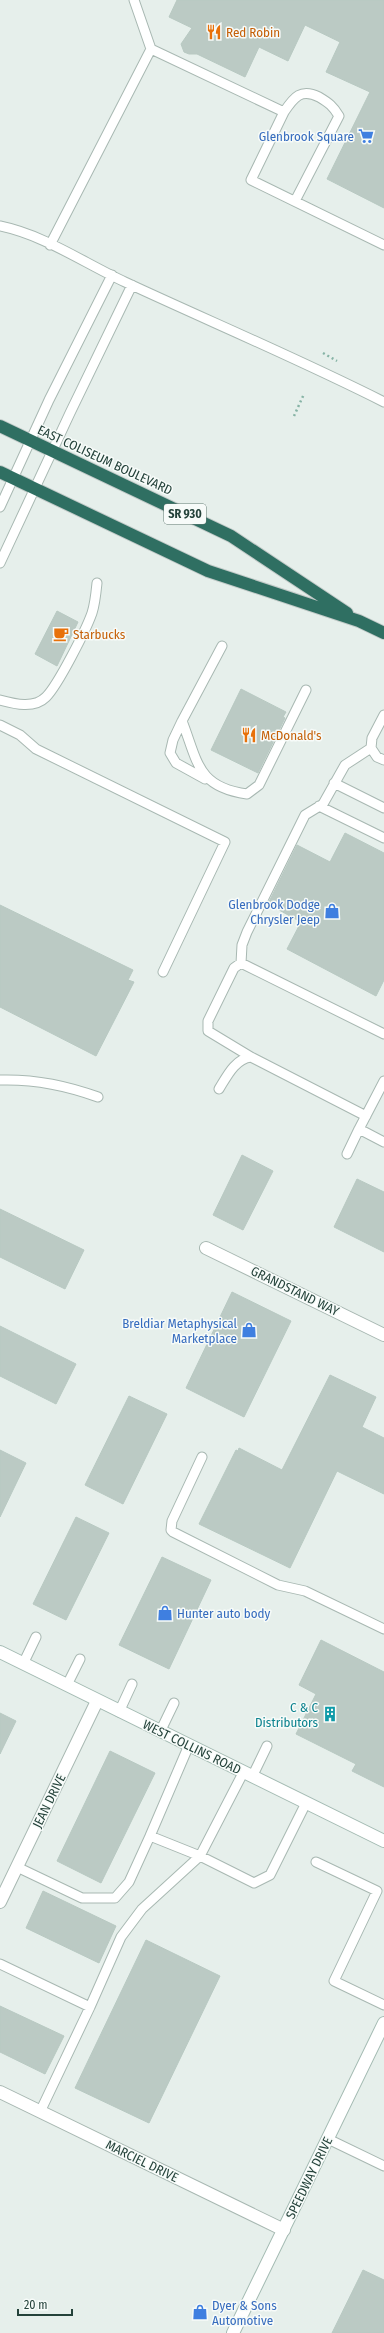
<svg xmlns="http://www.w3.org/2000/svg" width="384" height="2333" font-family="'Fira Sans Condensed',sans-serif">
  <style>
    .building { fill: #bbcac4; stroke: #b8c9c2 }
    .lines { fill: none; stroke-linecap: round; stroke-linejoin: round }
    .lane-casing { stroke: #a8b8b2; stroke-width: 11 }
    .street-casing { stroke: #a8b8b2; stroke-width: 14 }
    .secondary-casing { stroke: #a4bbb3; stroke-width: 14 }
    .highway-casing { stroke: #c2cac8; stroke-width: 14 }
    .path { stroke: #86b3a5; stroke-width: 2.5; stroke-dasharray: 2 3; stroke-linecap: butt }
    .lane { stroke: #fff; stroke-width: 9 }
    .street { stroke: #fff; stroke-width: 12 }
    .secondary { stroke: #fff; stroke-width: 12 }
    .highway { stroke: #2f6f62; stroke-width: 12 }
    .labels { text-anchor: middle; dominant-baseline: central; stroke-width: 3; stroke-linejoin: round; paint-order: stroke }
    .shield { fill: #f7fbf9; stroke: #637a73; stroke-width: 1 }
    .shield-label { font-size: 12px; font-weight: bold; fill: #24423a }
    .food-label { font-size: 13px; fill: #c56008; stroke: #f7fbf9; text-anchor: start }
    .shop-label { font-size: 13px; fill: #366cbe; stroke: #f7fbf9; text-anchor: end }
    .street-label { font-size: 13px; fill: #24423a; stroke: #f7fbf9 }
    .culture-label { font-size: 13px; fill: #0d838f; stroke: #f7fbf9; text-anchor: end }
  </style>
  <rect width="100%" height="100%" fill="#e6efeb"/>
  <path class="building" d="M 177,0 L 384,0 L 384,208 L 327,179 L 370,92 L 326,72 L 340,42 L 305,25 L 288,61 L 259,47 L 245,77 L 197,54 L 189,54 L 184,52 L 181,44 L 192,28 L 169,17 Z
    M 57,611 L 78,622 L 57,666 L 35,654 Z
    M 241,689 L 286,712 L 283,717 L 285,718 L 258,773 L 211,750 Z
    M 345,833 L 384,853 L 384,980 L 376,996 L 287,949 L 301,922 L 268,904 L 297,845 L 330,862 Z
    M 0,905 L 133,970 L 128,980 L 134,982 L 96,1056 L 0,1007 Z
    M 242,1155 L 273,1171 L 243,1230 L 213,1215 Z
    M 357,1179 L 384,1192 L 384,1252 L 334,1227 Z
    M 0,1209 L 84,1250 L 65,1289 L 0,1257 Z
    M 232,1292 L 291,1321 L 244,1417 L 186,1388 Z
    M 0,1326 L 76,1364 L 56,1404 L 0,1376 Z
    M 330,1375 L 376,1397 L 362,1427 L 384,1438 L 384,1494 L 337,1471 L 290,1568 L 199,1524 L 236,1450 L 238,1451 L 239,1448 L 282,1470 Z
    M 129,1396 L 167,1414 L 123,1504 L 85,1485 Z
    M 0,1450 L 26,1463 L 0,1517 Z
    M 76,1517 L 109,1533 L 66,1620 L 33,1604 Z
    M 162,1557 L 211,1580 L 169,1669 L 119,1645 Z
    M 321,1640 L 384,1672 L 384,1787 L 352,1771 L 356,1764 L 296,1734 L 316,1694 L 299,1685 Z
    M 0,1713 L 16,1721 L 0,1754 Z
    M 110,1751 L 155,1773 L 101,1883 L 57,1861 Z
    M 43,1891 L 116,1926 L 99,1963 L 26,1928 Z
    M 146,1940 L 220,1976 L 149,2123 L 75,2088 Z
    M 0,2006 L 64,2036 L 45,2074 L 0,2052 Z
    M 363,2270 L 384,2280 L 384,2333 L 332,2333 Z"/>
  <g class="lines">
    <defs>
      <path id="lane" d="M 134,0 L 151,49
        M 284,112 C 294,97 301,88 319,97 C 329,103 333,106 339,116 L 295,201
        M 0,226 C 44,235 84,263 125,282 C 211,322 299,359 384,402
        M 50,245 L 151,49 L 284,112 L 251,180 L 384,245
        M 0,507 L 49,400 L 112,275
        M 0,563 L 70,413 L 132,285
        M 222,646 L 182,721 C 198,762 197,787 247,794 L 259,785 L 306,690
        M 0,700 C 15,704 34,709 46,697 C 58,685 86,630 92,613 C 95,604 96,593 97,583
        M 384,715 L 372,738 L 371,748 L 377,757 L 384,760
        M 182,721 L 173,740 L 170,753 L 176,763 L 205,779
        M 0,725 L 20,735 L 36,749 L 225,842 L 163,972
        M 334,783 L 384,808
        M 319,806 L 384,838
        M 241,963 L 242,945 L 247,932 L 305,815 L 323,804 L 345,765 L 371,748
        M 251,1057 L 208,1031 L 208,1021 L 234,968 L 241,963 L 384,1034
        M 0,1080 C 32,1079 68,1086 98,1097
        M 384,1081 L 359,1129 L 384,1142
        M 219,1089 C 227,1076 235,1059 251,1057 L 366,1116
        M 347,1154 L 359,1129
        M 202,1457 L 172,1521 L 171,1530 L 173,1532 L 278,1585 L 305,1591 L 384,1629
        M 23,1664 L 36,1637
        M 67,1685 L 80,1659
        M 119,1712 L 132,1684
        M 160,1732 L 174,1703
        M 252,1777 L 267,1746
        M 150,1836 L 189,1745
        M 316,1862 L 377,1891 L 334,1981 L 384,2005
        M 17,1867 L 82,1898 L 115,1898 L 129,1882 L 150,1836 L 200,1856 L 254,1883 L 270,1875 L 306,1803
        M 0,1964 L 90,2007
        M 40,2112 L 90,2007 L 121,1937 L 142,1909 L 200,1856 L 243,1773
        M 328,2139 L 384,2166"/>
      <path id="street" d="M 206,1248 L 384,1335
        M 0,1902 L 97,1701
        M 0,2092 L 284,2230"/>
      <path id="secondary" d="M 0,1652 L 384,1841
        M 233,2333 L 384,2023"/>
      <path id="highway" d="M 0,426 L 231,536 L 347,613
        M 0,472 L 208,571 L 359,621 L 384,633"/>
    </defs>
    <use href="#lane" class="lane-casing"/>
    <use href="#street" class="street-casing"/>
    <use href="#secondary" class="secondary-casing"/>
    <use href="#highway" class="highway-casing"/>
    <path class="path" d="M 323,353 L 337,361
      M 294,416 L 304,394"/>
    <use href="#lane" class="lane"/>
    <use href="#street" class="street"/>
    <use href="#secondary" class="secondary"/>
    <use href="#highway" class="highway"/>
  </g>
  <defs>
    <symbol id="restaurant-bare" viewBox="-9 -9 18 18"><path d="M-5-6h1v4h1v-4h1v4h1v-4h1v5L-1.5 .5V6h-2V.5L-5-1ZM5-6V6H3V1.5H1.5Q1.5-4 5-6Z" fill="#e8710a" stroke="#f7fbf9" stroke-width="2.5" paint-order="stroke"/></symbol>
    <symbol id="supermarket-bare" viewBox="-9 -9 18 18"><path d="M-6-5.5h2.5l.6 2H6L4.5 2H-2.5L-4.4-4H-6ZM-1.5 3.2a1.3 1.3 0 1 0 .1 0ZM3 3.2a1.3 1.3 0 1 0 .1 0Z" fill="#3f7fe0" stroke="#f7fbf9" stroke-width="2.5" paint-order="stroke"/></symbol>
    <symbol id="cafe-bare" viewBox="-9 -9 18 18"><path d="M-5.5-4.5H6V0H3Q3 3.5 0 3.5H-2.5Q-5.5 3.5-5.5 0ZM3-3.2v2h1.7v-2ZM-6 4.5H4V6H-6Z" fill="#e8710a" stroke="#f7fbf9" stroke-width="2.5" paint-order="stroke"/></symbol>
    <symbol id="shop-bare" viewBox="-9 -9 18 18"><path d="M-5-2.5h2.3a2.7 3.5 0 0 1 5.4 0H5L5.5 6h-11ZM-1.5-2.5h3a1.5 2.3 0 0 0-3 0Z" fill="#3f7fe0" stroke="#f7fbf9" stroke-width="2.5" paint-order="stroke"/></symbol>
    <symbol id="building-bare" viewBox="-9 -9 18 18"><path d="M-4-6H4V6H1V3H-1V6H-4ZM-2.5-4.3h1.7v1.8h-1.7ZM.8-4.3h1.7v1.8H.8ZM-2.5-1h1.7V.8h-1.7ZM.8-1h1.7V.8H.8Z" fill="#0f9aa8" stroke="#f7fbf9" stroke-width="2.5" paint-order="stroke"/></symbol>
  </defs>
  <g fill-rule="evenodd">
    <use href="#restaurant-bare" x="203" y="21" width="22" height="22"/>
    <use href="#supermarket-bare" x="355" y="125" width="22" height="22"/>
    <use href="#cafe-bare" x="50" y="623" width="22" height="22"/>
    <use href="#restaurant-bare" x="238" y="724" width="22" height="22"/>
    <use href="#shop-bare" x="321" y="900" width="22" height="22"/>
    <use href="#shop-bare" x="238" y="1319" width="22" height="22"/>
    <use href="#shop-bare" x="154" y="1602" width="22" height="22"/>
    <use href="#building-bare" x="319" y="1703" width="22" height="22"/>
    <use href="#shop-bare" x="189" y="2301" width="22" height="22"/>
  </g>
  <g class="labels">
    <rect class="shield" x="164" y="504" width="42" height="20" rx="3"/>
    <g class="shield-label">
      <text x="185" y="514">SR 930</text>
    </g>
    <g class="food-label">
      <text x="226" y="32">Red Robin</text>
      <text x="73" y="634">Starbucks</text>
      <text x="261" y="735">McDonald's</text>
    </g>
    <g class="shop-label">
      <text x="354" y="136">Glenbrook Square</text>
      <text x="320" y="904">Glenbrook Dodge<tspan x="320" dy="15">Chrysler Jeep</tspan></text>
      <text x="237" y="1323">Breldiar Metaphysical<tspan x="237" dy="15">Marketplace</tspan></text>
      <text x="177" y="1613" text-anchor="start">Hunter auto body</text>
      <text x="212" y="2305" text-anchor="start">Dyer &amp; Sons<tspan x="212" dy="15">Automotive</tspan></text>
    </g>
    <g class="street-label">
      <text transform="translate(105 460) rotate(25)">EAST COLISEUM BOULEVARD</text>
      <text transform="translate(295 1291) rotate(26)">GRANDSTAND WAY</text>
      <text transform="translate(192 1747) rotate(26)">WEST COLLINS ROAD</text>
      <text transform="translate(49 1801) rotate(-64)">JEAN DRIVE</text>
      <text transform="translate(142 2161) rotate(26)">MARCIEL DRIVE</text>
      <text transform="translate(309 2178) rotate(-64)">SPEEDWAY DRIVE</text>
    </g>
    <g class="culture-label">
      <text x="318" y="1707">C &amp; C<tspan x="318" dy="15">Distributors</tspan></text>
    </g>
  </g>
  <path d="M18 2309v6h54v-6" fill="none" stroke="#24423a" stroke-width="2"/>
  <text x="24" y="2309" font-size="12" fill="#24423a" stroke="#f7fbf9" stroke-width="3" paint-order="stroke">20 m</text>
</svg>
